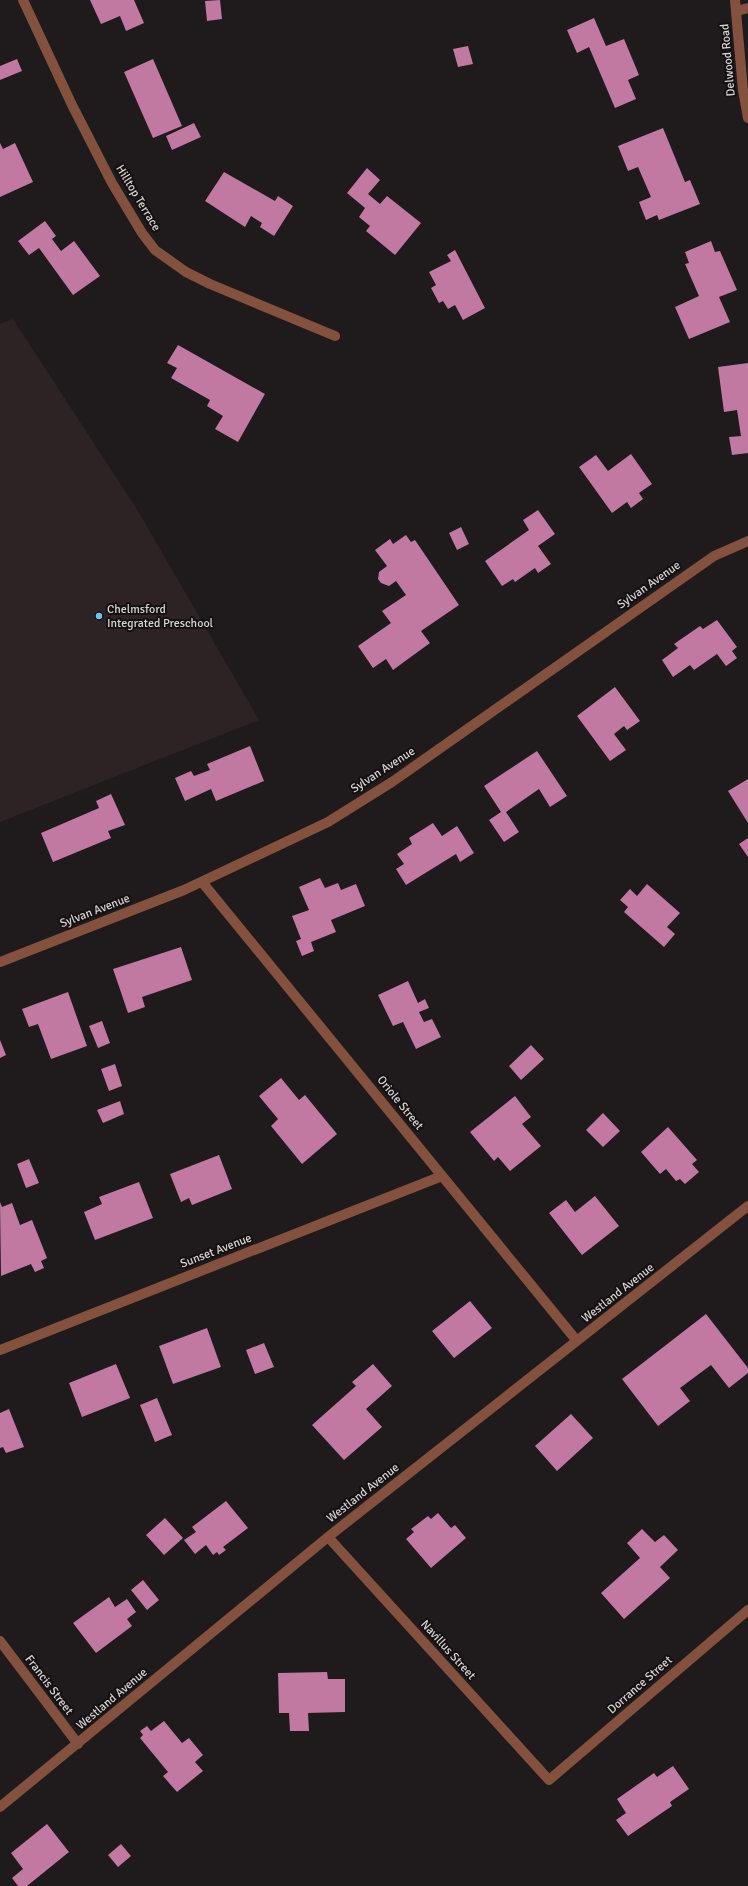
<svg xmlns="http://www.w3.org/2000/svg" width="748" height="1886" font-family="Signika,sans-serif">
  <style>
    .built { fill: #2d2324 }
    .building { fill: #c178a1 }
    .lines { fill: none; stroke-linecap: round; stroke-linejoin: round }
    .minor { stroke: #83513d; stroke-width: 10 }
    .poi-dot { fill: #69c4f1; stroke: #151112; stroke-width: 1.5 }
    .labels { text-anchor: middle; dominant-baseline: central; stroke-width: 4; stroke-linejoin: round; paint-order: stroke }
    .street-label { font-size: 12px; fill: #d7d4d4; stroke: #151112 }
    .poi-label { font-size: 12px; fill: #d7d4d4; stroke: #151112; text-anchor: start }
  </style>
  <rect width="100%" height="100%" fill="#1f1a1b"/>
  <path class="built" d="M 13,319 L 138,511 L 259,720 L 0,822 L 0,324 Z"/>
  <path class="building" d="M 90,0 L 134,0 L 144,23 L 126,31 L 120,16 L 101,24 Z
    M 220,0 L 222,19 L 207,21 L 205,1 Z
    M 594,18 L 606,46 L 624,39 L 639,75 L 628,80 L 636,99 L 615,108 L 589,47 L 577,53 L 567,30 Z
    M 468,46 L 473,64 L 458,67 L 453,49 Z
    M 17,59 L 22,71 L 0,80 L 0,66 Z
    M 153,59 L 182,126 L 153,138 L 124,72 Z
    M 194,123 L 201,137 L 172,150 L 166,136 Z
    M 663,128 L 685,182 L 690,180 L 700,204 L 659,220 L 657,215 L 646,220 L 639,202 L 651,197 L 638,167 L 628,171 L 618,146 Z
    M 0,143 L 3,149 L 15,143 L 33,182 L 0,197 Z
    M 367,168 L 380,180 L 368,194 L 380,204 L 387,196 L 421,223 L 395,255 L 366,231 L 370,226 L 359,217 L 365,208 L 347,193 Z
    M 224,172 L 275,201 L 278,196 L 293,206 L 274,236 L 260,227 L 262,223 L 251,216 L 245,227 L 205,201 Z
    M 45,221 L 56,236 L 52,239 L 61,251 L 74,241 L 100,276 L 73,295 L 39,248 L 29,255 L 18,241 Z
    M 711,241 L 715,252 L 720,251 L 737,290 L 719,297 L 730,322 L 689,339 L 675,307 L 699,296 L 685,264 L 689,263 L 685,252 Z
    M 455,250 L 485,308 L 463,320 L 455,305 L 448,309 L 443,301 L 439,303 L 431,288 L 436,285 L 429,272 L 451,261 L 447,255 Z
    M 178,345 L 265,394 L 238,442 L 215,429 L 223,416 L 207,406 L 210,400 L 171,378 L 177,368 L 167,363 Z
    M 748,363 L 748,453 L 732,455 L 729,437 L 741,436 L 737,410 L 724,412 L 718,367 Z
    M 631,454 L 652,484 L 639,493 L 643,499 L 631,508 L 627,502 L 612,513 L 579,467 L 596,455 L 608,471 Z
    M 538,510 L 555,534 L 538,546 L 551,564 L 538,573 L 535,568 L 515,582 L 513,579 L 502,586 L 485,561 L 529,530 L 523,520 Z
    M 461,527 L 469,544 L 457,550 L 449,533 Z
    M 406,535 L 411,542 L 415,540 L 459,605 L 421,631 L 430,643 L 393,670 L 386,659 L 373,668 L 358,646 L 391,623 L 382,611 L 406,595 L 396,581 L 389,586 L 381,583 L 378,579 L 379,572 L 387,566 L 375,550 L 390,539 L 393,544 Z
    M 717,620 L 737,647 L 732,651 L 737,658 L 726,666 L 717,654 L 694,670 L 690,665 L 673,677 L 662,660 L 678,648 L 674,644 L 700,626 L 703,629 Z
    M 615,687 L 640,721 L 627,730 L 624,726 L 614,734 L 626,750 L 610,761 L 577,716 Z
    M 250,746 L 264,781 L 216,801 L 211,789 L 185,801 L 175,778 L 191,771 L 194,776 L 210,770 L 207,764 Z
    M 537,751 L 567,796 L 550,807 L 539,789 L 506,812 L 519,832 L 504,842 L 489,820 L 501,812 L 484,786 Z
    M 748,779 L 748,823 L 728,791 Z
    M 111,794 L 125,825 L 108,831 L 111,838 L 53,862 L 41,833 L 99,808 L 96,801 Z
    M 433,823 L 442,836 L 457,826 L 474,853 L 460,862 L 456,854 L 406,885 L 396,869 L 404,864 L 397,854 L 412,844 L 409,838 Z
    M 748,838 L 748,857 L 739,844 Z
    M 320,878 L 325,888 L 338,883 L 341,890 L 356,884 L 365,906 L 331,920 L 336,932 L 311,942 L 314,951 L 302,956 L 296,941 L 301,939 L 292,916 L 309,910 L 299,887 Z
    M 647,884 L 680,913 L 667,927 L 675,934 L 664,947 L 624,912 L 628,907 L 620,900 L 630,889 L 637,896 Z
    M 181,947 L 192,980 L 142,997 L 145,1007 L 128,1013 L 113,969 Z
    M 408,981 L 418,1003 L 425,999 L 429,1008 L 419,1012 L 424,1022 L 432,1019 L 441,1037 L 416,1049 L 403,1022 L 393,1026 L 378,995 Z
    M 68,992 L 87,1046 L 51,1059 L 38,1024 L 29,1027 L 22,1009 Z
    M 102,1021 L 110,1043 L 98,1048 L 89,1026 Z
    M 0,1040 L 6,1055 L 0,1058 Z
    M 531,1045 L 544,1059 L 521,1080 L 509,1066 Z
    M 115,1064 L 122,1086 L 109,1091 L 101,1069 Z
    M 281,1078 L 299,1100 L 305,1095 L 337,1134 L 302,1164 L 271,1126 L 278,1119 L 259,1096 Z
    M 515,1096 L 531,1117 L 522,1124 L 541,1146 L 510,1171 L 498,1157 L 494,1161 L 470,1132 Z
    M 120,1101 L 124,1114 L 103,1123 L 97,1110 Z
    M 603,1113 L 620,1131 L 603,1147 L 586,1130 Z
    M 668,1127 L 697,1160 L 692,1164 L 699,1172 L 685,1184 L 680,1179 L 676,1181 L 666,1169 L 660,1174 L 641,1152 Z
    M 219,1155 L 232,1189 L 192,1205 L 189,1198 L 181,1202 L 170,1174 Z
    M 29,1159 L 39,1183 L 26,1188 L 17,1164 Z
    M 139,1182 L 153,1218 L 95,1240 L 84,1212 L 102,1204 L 99,1197 Z
    M 595,1196 L 619,1226 L 582,1255 L 549,1213 L 566,1200 L 575,1212 Z
    M 0,1202 L 2,1207 L 12,1203 L 20,1225 L 32,1220 L 47,1258 L 41,1261 L 44,1268 L 35,1272 L 31,1264 L 1,1276 Z
    M 470,1301 L 492,1328 L 454,1358 L 432,1331 Z
    M 706,1314 L 748,1368 L 748,1373 L 729,1388 L 711,1365 L 680,1388 L 690,1401 L 658,1426 L 622,1379 Z
    M 207,1328 L 221,1367 L 173,1384 L 159,1346 Z
    M 264,1343 L 274,1367 L 255,1374 L 246,1350 Z
    M 116,1364 L 130,1398 L 82,1417 L 69,1383 Z
    M 373,1364 L 392,1386 L 366,1409 L 382,1427 L 344,1460 L 312,1425 L 356,1386 L 352,1382 Z
    M 157,1398 L 172,1435 L 155,1442 L 140,1405 Z
    M 9,1409 L 24,1447 L 6,1453 L 3,1447 L 0,1448 L 0,1413 Z
    M 571,1414 L 593,1438 L 557,1471 L 535,1446 Z
    M 226,1501 L 248,1528 L 223,1547 L 226,1550 L 219,1555 L 217,1552 L 213,1555 L 206,1545 L 195,1554 L 184,1540 L 196,1532 L 192,1527 Z
    M 438,1513 L 451,1528 L 455,1525 L 466,1538 L 431,1568 L 406,1539 L 414,1532 L 411,1529 L 428,1516 L 431,1519 Z
    M 165,1518 L 183,1538 L 164,1555 L 146,1535 Z
    M 642,1529 L 655,1542 L 664,1535 L 678,1550 L 660,1567 L 670,1578 L 624,1619 L 601,1593 L 640,1558 L 627,1543 Z
    M 143,1580 L 159,1600 L 147,1610 L 131,1590 Z
    M 109,1597 L 115,1607 L 127,1599 L 136,1612 L 127,1619 L 132,1626 L 96,1653 L 73,1623 Z
    M 327,1672 L 328,1679 L 345,1679 L 345,1712 L 308,1713 L 309,1731 L 290,1731 L 289,1713 L 279,1713 L 278,1673 Z
    M 164,1721 L 182,1743 L 189,1738 L 203,1755 L 195,1762 L 203,1771 L 177,1792 L 163,1776 L 168,1772 L 140,1738 L 143,1735 L 140,1731 L 147,1726 L 151,1731 Z
    M 673,1766 L 689,1789 L 670,1802 L 672,1806 L 628,1836 L 616,1820 L 626,1813 L 617,1799 L 654,1773 L 657,1777 Z
    M 47,1824 L 69,1852 L 27,1886 L 18,1886 L 12,1878 L 23,1869 L 11,1853 Z
    M 121,1844 L 131,1856 L 118,1867 L 108,1855 Z"/>
  <g class="lines">
    <path class="minor" d="M 23,0 L 72,105 L 112,183 L 142,233 L 155,250 L 186,272 L 210,284 L 335,336
      M 735,0 L 743,90 L 748,118
      M 737,11 L 748,8
      M 202,882 L 577,1341
      M 0,962 L 184,890 L 328,822 L 392,782 L 714,556 L 748,541
      M 0,1350 L 442,1176
      M 328,1537 L 549,1780 L 748,1610
      M 0,1641 L 78,1744
      M 0,1807 L 328,1537 L 748,1206"/>
  </g>
  <circle class="poi-dot" cx="99" cy="616" r="4"/>
  <g class="labels">
    <g class="street-label">
      <text transform="translate(728 60) rotate(-95)">Delwood Road</text>
      <text transform="translate(138 198) rotate(59)">Hilltop Terrace</text>
      <text transform="translate(649 585) rotate(-35)">Sylvan Avenue</text>
      <text transform="translate(383 770) rotate(-33)">Sylvan Avenue</text>
      <text transform="translate(95 911) rotate(-21)">Sylvan Avenue</text>
      <text transform="translate(400 1103) rotate(51)">Oriole Street</text>
      <text transform="translate(216 1251) rotate(-21)">Sunset Avenue</text>
      <text transform="translate(618 1293) rotate(-38)">Westland Avenue</text>
      <text transform="translate(363 1493) rotate(-38)">Westland Avenue</text>
      <text transform="translate(448 1650) rotate(48)">Navillus Street</text>
      <text transform="translate(49 1685) rotate(53)">Francis Street</text>
      <text transform="translate(640 1685) rotate(-41)">Dorrance Street</text>
      <text transform="translate(112 1699) rotate(-40)">Westland Avenue</text>
    </g>
    <g class="poi-label">
      <text x="107" y="609">Chelmsford<tspan x="107" dy="14">Integrated Preschool</tspan></text>
    </g>
  </g>
</svg>
